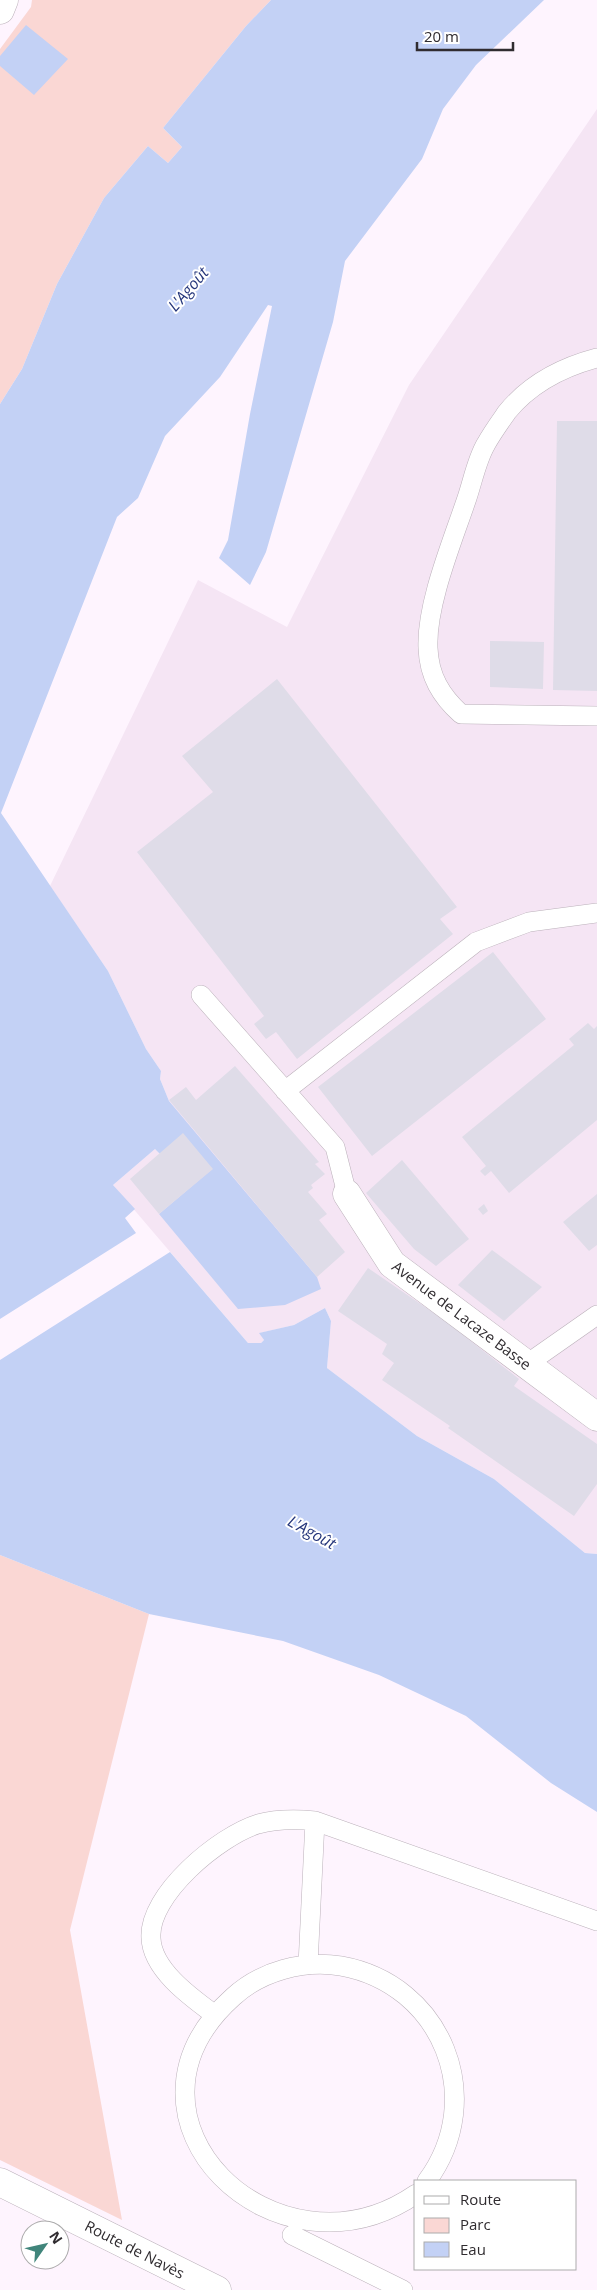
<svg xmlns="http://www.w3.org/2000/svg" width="597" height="2290" font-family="'Open Sans',sans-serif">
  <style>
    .built { fill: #f5e5f4 }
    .green { fill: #fad7d4 }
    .water { fill: #c3d1f5 }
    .building { fill: #dfdce8 }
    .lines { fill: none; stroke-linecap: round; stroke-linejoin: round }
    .lane-casing { stroke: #bbb1ba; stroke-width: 20 }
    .street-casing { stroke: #bbb1ba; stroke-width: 29 }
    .secondary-casing { stroke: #bbb1ba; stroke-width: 29 }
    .lane { stroke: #fff; stroke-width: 19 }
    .street { stroke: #fff; stroke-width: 28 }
    .secondary { stroke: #fff; stroke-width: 28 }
    .labels { text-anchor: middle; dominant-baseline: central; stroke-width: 4; stroke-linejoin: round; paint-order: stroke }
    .street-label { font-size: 15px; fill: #302c30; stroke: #fff }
    .water-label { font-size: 16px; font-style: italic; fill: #25367b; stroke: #fff }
  </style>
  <rect width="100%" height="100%" fill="#fef4fe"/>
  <path class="built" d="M 597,109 L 597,1554 L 585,1553 L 494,1479 L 417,1436 L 327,1368 L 331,1321 L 325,1308 L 294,1325 L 260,1333 L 264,1340 L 261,1343 L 248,1343 L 113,1185 L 155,1149 L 160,1154 L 190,1127 L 169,1101 L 160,1079 L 161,1071 L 146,1049 L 108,971 L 50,886 L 198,580 L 287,627 L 409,385 Z"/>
  <path class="green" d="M 32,0 L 271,0 L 246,26 L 163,128 L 182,147 L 168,163 L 148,146 L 104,198 L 57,284 L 22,369 L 0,404 L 0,49 L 31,7 Z
    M 0,1555 L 149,1614 L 70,1930 L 122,2220 L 0,2160 Z"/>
  <path class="water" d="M 271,0 L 544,0 L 476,65 L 443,109 L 422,159 L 345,261 L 333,322 L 266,552 L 250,585 L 219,558 L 228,540 L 250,414 L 272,306 L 268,305 L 220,377 L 165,436 L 138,498 L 117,517 L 1,813 L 108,971 L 146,1049 L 161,1071 L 160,1079 L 169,1101 L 317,1277 L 321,1289 L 285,1305 L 238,1309 L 159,1214 L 212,1169 L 160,1154 L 155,1149 L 113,1185 L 135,1209 L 125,1218 L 136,1233 L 0,1319 L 0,404 L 22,369 L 57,284 L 104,198 L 148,146 L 168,163 L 182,147 L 163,128 L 246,26 Z
    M 26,25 L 68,59 L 34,95 L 0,66 L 0,56 Z
    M 170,1252 L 248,1343 L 261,1343 L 264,1340 L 259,1333 L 294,1325 L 325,1308 L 331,1321 L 327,1368 L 417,1436 L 494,1479 L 585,1553 L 597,1554 L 597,1812 L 551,1783 L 466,1716 L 379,1675 L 283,1641 L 149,1614 L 0,1555 L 0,1360 Z"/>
  <path class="building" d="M 557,421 L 597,421 L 597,691 L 553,690 Z
    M 490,641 L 544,642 L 543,689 L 490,687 Z
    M 277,679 L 457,907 L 440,919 L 453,934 L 297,1059 L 276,1032 L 266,1039 L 254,1024 L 264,1016 L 137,852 L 213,792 L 182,756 Z
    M 493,952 L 546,1019 L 372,1156 L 318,1087 Z
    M 588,1023 L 594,1029 L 597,1026 L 597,1120 L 509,1193 L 491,1171 L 485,1176 L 480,1171 L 486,1166 L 462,1137 L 574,1045 L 569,1039 Z
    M 235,1066 L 319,1162 L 315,1164 L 325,1174 L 311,1185 L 313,1188 L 308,1192 L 327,1214 L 319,1220 L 345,1252 L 317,1277 L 169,1100 L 186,1087 L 196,1100 Z
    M 183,1133 L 213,1169 L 159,1214 L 130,1179 Z
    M 402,1160 L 469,1239 L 436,1266 L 414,1249 L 366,1193 Z
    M 597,1194 L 597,1245 L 589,1251 L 563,1222 Z
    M 484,1204 L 488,1211 L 483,1215 L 478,1209 Z
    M 492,1250 L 542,1287 L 504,1321 L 458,1285 Z
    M 368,1268 L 444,1320 L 519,1379 L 514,1386 L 597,1444 L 597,1484 L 574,1516 L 448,1428 L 450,1426 L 382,1380 L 394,1363 L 382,1354 L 387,1344 L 338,1311 Z"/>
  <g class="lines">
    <defs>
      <path id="lane" d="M 597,358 C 563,367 530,384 507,412 C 500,422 492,433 486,444 C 477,459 473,480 467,498 C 453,540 426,604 428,648 C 429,676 441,696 461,714 L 597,716
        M 201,995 L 335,1147 L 347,1194
        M 285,1091 L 476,942 L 529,922 L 597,913
        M 527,1364 L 597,1315
        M 308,1965 L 315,1821
        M 215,2015 C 192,1998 152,1970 151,1938 C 148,1895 219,1836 258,1824 C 277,1819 295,1819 315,1821 L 597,1921
        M 416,2194 C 276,2290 98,2118 233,1997 C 261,1971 303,1960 341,1966 C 442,1984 488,2098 427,2181
        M 292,2235 L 403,2290"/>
      <path id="street" d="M 0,10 L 4,0
        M 347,1194 L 392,1264 L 597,1417"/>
      <path id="secondary" d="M 0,2182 L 217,2290"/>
    </defs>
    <use href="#lane" class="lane-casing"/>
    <use href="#street" class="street-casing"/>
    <use href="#secondary" class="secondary-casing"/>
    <use href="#lane" class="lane"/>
    <use href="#street" class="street"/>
    <use href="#secondary" class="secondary"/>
  </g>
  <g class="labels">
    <g class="street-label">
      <text transform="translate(462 1315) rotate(37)">Avenue de Lacaze Basse</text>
      <text transform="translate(135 2249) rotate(27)">Route de Navès</text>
    </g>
    <g class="water-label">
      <text transform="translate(188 289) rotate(-49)">L'Agoût</text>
      <text transform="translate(312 1532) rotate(29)">L'Agoût</text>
    </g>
  </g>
  <rect x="414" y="2180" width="162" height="90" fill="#ffffff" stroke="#acabac"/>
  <rect x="424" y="2196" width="25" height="8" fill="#ffffff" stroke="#acabac"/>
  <text x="460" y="2205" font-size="15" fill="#302c30">Route</text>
  <rect x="424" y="2218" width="25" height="15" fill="#fad7d4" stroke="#acabac"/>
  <text x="460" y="2230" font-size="15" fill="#302c30">Parc</text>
  <rect x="424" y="2242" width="25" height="15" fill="#c3d1f5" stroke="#acabac"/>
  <text x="460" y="2255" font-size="15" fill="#302c30">Eau</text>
  <g transform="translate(45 2245) rotate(56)"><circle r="24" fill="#ffffff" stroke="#acabac"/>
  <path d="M0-4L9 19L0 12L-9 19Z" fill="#40857b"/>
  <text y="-8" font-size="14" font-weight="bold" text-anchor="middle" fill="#302c30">N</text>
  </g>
  <path d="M417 42v8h96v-8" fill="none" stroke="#302c30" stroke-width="2.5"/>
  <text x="424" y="42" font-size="15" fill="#302c30" stroke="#ffffff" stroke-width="4" paint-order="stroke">20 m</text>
</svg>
